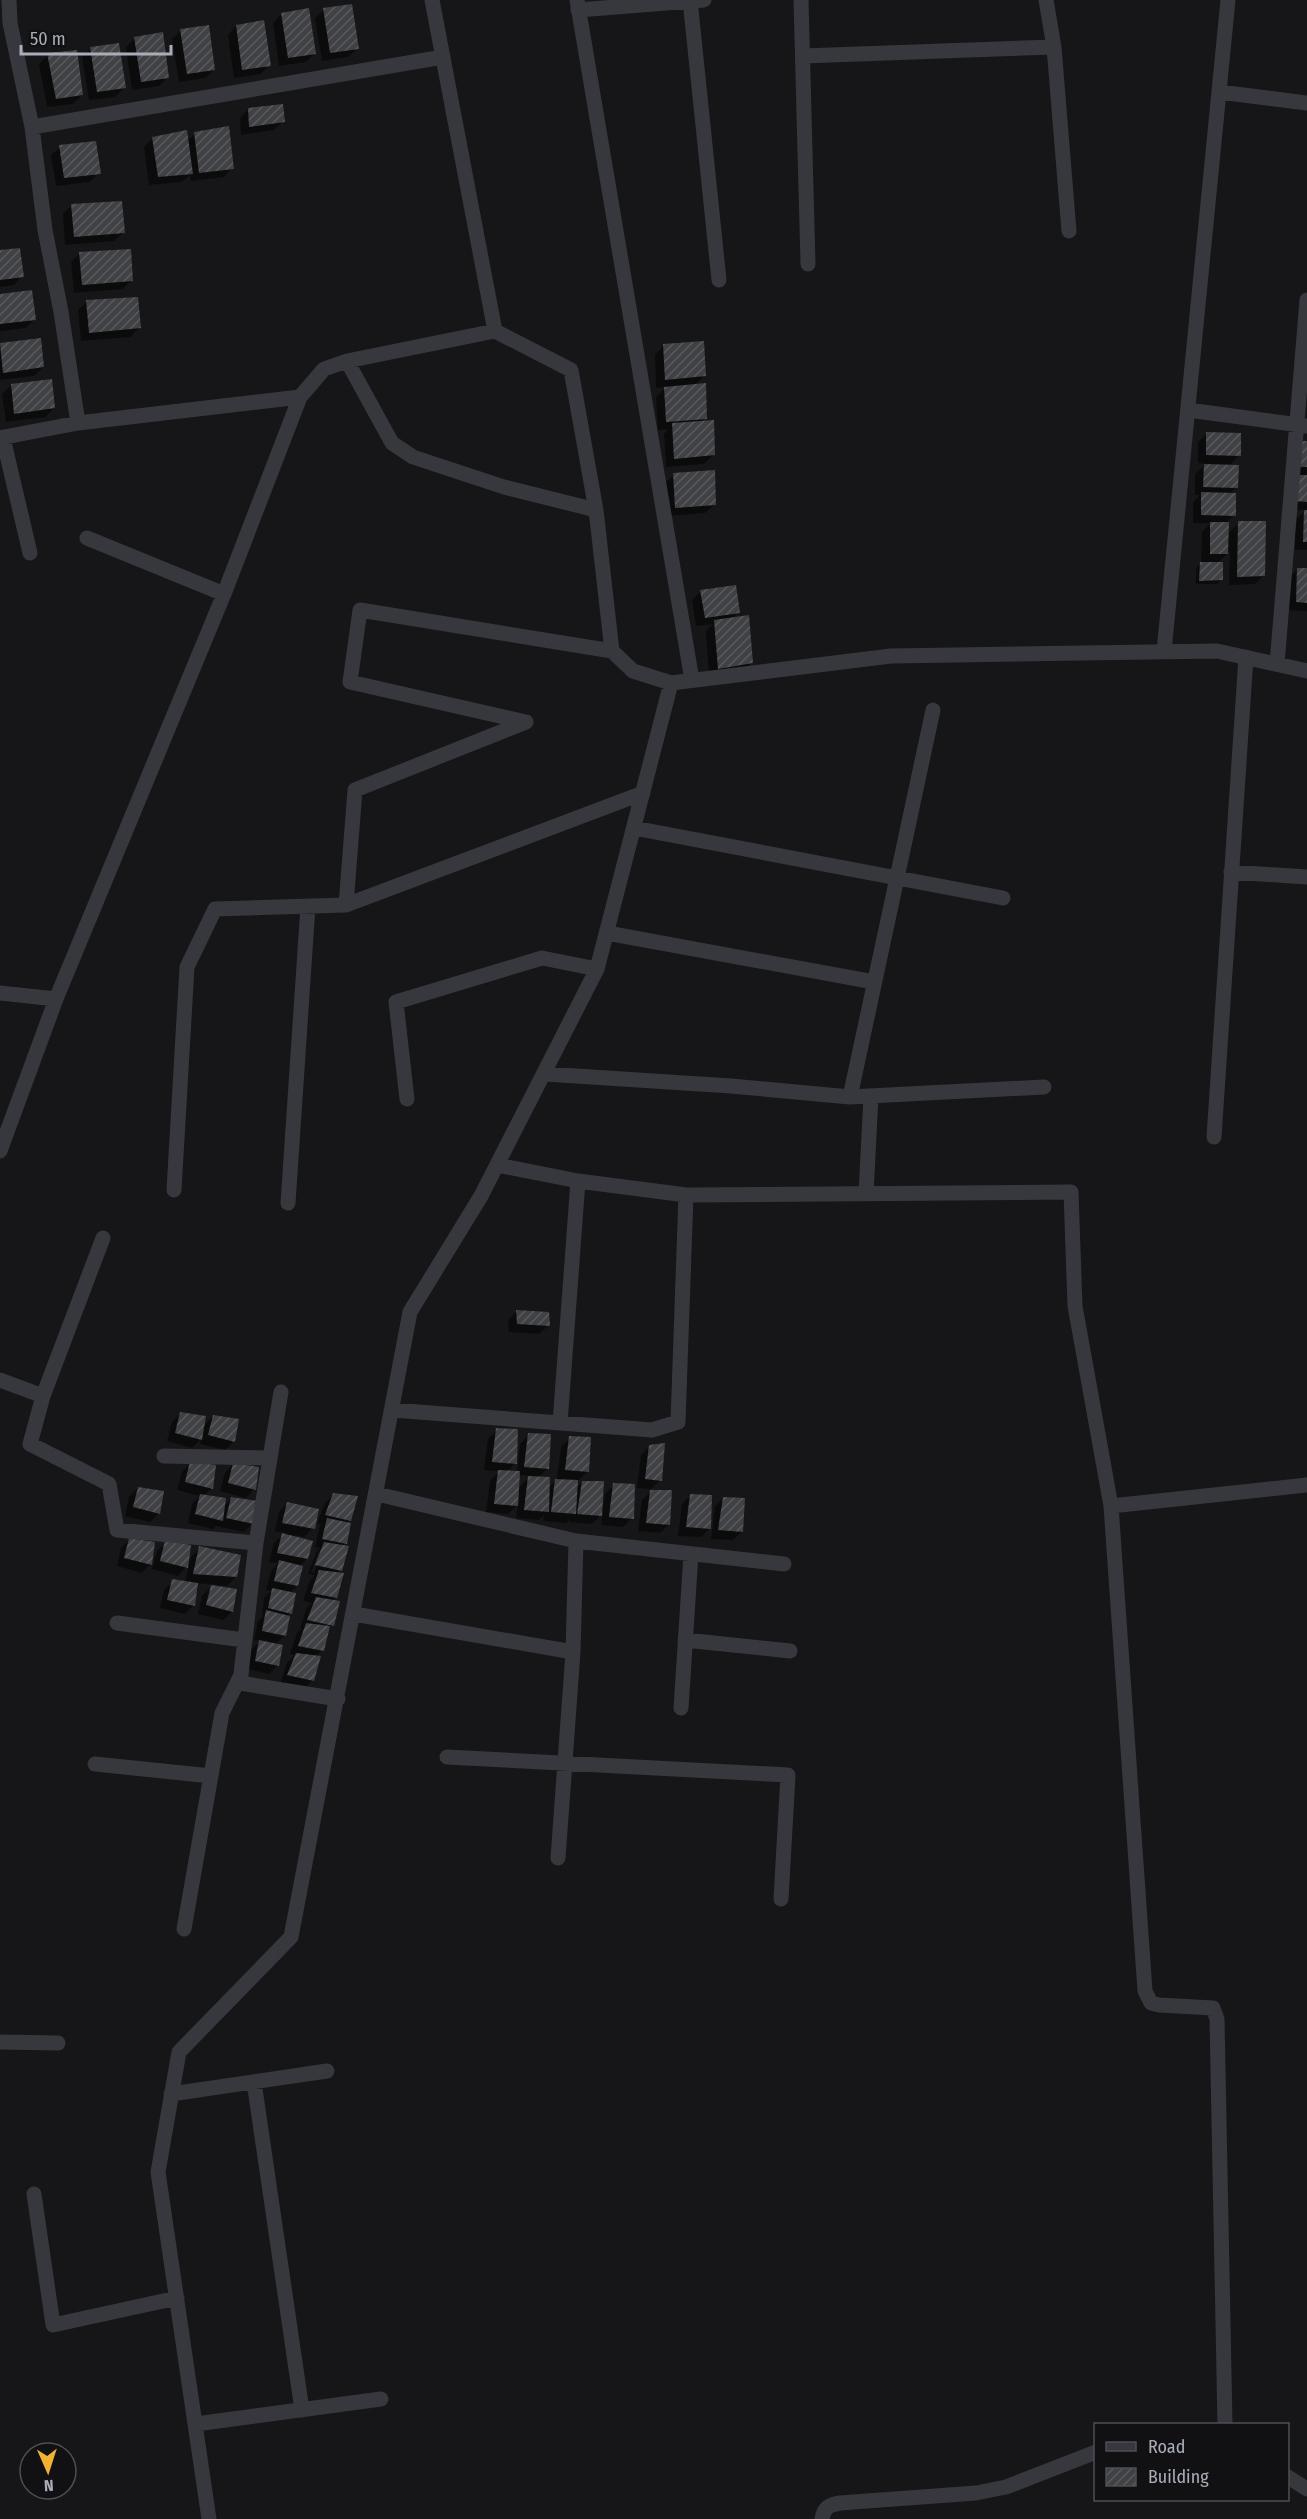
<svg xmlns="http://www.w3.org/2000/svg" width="1307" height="2519" font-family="'Fira Sans Condensed',sans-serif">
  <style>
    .shadow { fill: #0007; fill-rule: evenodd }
    .building { fill: url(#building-hatch) }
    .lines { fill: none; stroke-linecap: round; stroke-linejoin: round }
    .street { stroke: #37383d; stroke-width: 15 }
  </style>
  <defs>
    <pattern id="building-hatch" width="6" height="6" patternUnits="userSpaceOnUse" patternTransform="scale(1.5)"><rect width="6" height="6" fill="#404145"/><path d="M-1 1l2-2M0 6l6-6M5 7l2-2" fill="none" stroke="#595a5e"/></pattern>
  </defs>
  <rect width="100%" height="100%" fill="#161618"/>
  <path class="shadow" d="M 324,9 L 357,49 L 348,57 L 322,61 L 315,18 Z
    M 281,14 L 314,54 L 306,62 L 279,66 L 273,23 Z
    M 236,26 L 269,65 L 261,74 L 234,78 L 228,35 Z
    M 181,30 L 214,70 L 205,78 L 179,82 L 172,39 Z
    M 135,38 L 168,77 L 159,86 L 132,90 L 126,47 Z
    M 91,48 L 124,88 L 115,97 L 89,100 L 82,57 Z
    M 48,55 L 82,95 L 73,104 L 47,107 L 39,64 Z
    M 248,110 L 283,121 L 274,130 L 241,135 L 240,118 Z
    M 195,134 L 232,168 L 224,177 L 191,181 L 190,175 L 182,182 L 149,185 L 144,147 L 153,138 L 187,141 Z
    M 60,147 L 99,173 L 90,182 L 56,186 L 51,155 Z
    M 71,206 L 123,233 L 114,241 L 65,245 L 63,214 Z
    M 0,252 L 22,276 L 14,285 L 0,287 Z
    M 80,253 L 132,280 L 123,289 L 74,293 L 71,262 Z
    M 0,296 L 35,319 L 26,328 L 0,331 Z
    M 87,301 L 139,328 L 130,337 L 81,341 L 78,310 Z
    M 39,340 L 43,367 L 34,376 L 0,380 L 0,345 Z
    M 663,346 L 704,376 L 694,386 L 705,418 L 701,423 L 713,455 L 704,464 L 666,467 L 664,434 L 668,429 L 658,430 L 656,397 L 666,387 L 656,388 L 655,355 Z
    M 11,386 L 54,408 L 45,417 L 6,422 L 2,394 Z
    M 1207,433 L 1239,455 L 1229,466 L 1236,487 L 1230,494 L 1234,515 L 1228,521 L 1227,534 L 1239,523 L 1264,575 L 1255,584 L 1229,585 L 1230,551 L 1217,564 L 1221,580 L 1217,584 L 1196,584 L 1196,568 L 1201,564 L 1202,532 L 1211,523 L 1193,523 L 1193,502 L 1200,495 L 1195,495 L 1195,474 L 1206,464 L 1198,463 L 1198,442 Z
    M 1307,443 L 1307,550 L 1295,550 L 1295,520 L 1306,510 L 1287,509 Z
    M 674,475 L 714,505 L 705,513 L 667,516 L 665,483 Z
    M 1298,569 L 1307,570 L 1307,611 L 1288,610 L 1289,578 Z
    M 701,591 L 738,613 L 732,619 L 751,663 L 742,672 L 709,676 L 706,631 L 713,624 L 696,626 L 692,600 Z
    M 517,1311 L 548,1326 L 539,1334 L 509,1332 L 508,1320 Z
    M 180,1414 L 203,1427 L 213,1416 L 234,1441 L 225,1450 L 200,1444 L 201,1439 L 192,1448 L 167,1441 L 172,1422 Z
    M 497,1430 L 515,1463 L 507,1472 L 517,1473 L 520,1444 L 529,1435 L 548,1468 L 538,1478 L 548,1488 L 557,1480 L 561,1447 L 570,1438 L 588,1471 L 579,1480 L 576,1480 L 576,1488 L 582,1482 L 603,1508 L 605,1494 L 614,1485 L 632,1518 L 623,1527 L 601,1525 L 603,1513 L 592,1524 L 569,1522 L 570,1519 L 566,1523 L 543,1521 L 544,1515 L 539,1520 L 516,1518 L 518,1504 L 508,1514 L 486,1512 L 490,1481 L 499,1471 L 484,1470 L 488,1439 ZM 518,1475 L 530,1476 L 518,1489 Z
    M 650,1446 L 660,1480 L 651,1489 L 637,1488 L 641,1455 Z
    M 191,1463 L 212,1488 L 203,1496 L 224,1506 L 231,1499 L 252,1524 L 244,1532 L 216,1526 L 213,1529 L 188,1523 L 192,1504 L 200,1496 L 177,1490 L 182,1472 Z
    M 233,1464 L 254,1489 L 246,1498 L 220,1491 L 225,1473 Z
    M 138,1488 L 159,1513 L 150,1522 L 125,1516 L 129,1497 Z
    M 651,1491 L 669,1525 L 660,1533 L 638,1531 L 642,1500 Z
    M 334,1494 L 350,1520 L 346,1524 L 341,1570 L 337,1574 L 336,1597 L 332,1601 L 332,1625 L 328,1629 L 322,1650 L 316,1657 L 313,1680 L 304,1689 L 280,1684 L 287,1663 L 295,1655 L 290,1654 L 297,1633 L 302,1629 L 300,1629 L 307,1607 L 312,1603 L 303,1601 L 310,1580 L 315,1575 L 308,1574 L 316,1553 L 320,1548 L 315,1547 L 319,1528 L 322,1525 L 317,1524 L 325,1503 ZM 319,1551 L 322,1551 L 314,1573 L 311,1572 Z
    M 691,1495 L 709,1529 L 701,1537 L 678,1536 L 682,1504 Z
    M 723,1498 L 742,1532 L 733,1540 L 711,1539 L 715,1507 Z
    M 287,1504 L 313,1528 L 304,1537 L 295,1535 L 307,1559 L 299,1566 L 297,1586 L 290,1593 L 290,1613 L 287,1616 L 285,1635 L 275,1645 L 278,1665 L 269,1674 L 247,1669 L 251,1650 L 260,1641 L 254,1640 L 258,1621 L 262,1617 L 264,1598 L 271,1591 L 266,1590 L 271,1571 L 278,1563 L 269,1562 L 274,1543 L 284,1533 L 275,1531 L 279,1512 Z
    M 130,1539 L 150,1564 L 142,1573 L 117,1566 L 121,1548 Z
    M 166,1542 L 189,1563 L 191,1557 L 200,1548 L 236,1577 L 227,1586 L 197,1583 L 193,1606 L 185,1614 L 160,1608 L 164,1590 L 173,1581 L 185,1583 L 189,1564 L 178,1576 L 152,1569 L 157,1551 Z
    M 211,1587 L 232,1612 L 223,1620 L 198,1614 L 202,1596 Z"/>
  <path class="building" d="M 352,4 L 359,49 L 330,53 L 323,8 Z
    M 309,8 L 316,54 L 288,58 L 281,13 Z
    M 264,20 L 271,66 L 242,70 L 236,25 Z
    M 209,25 L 215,70 L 187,74 L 180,29 Z
    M 163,32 L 169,78 L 141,82 L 134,37 Z
    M 119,43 L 126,88 L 97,92 L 90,47 Z
    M 77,50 L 83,95 L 56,99 L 47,53 Z
    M 283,104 L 285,122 L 249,127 L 248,108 Z
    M 229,126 L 234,169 L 199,173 L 194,132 Z
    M 187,130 L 193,174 L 158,177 L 152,137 Z
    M 96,141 L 101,174 L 64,178 L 59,145 Z
    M 122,201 L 125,233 L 74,237 L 71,204 Z
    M 20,248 L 24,277 L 0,280 L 0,250 Z
    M 131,249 L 133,281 L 82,285 L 79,252 Z
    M 32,290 L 36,320 L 0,324 L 0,294 Z
    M 138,297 L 141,328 L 89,333 L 86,300 Z
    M 41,338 L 44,367 L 3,373 L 0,343 Z
    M 704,341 L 706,376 L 665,380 L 663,344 Z
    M 52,379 L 55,408 L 14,414 L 11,384 Z
    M 706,383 L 707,419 L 666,422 L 664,387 Z
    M 714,420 L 715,455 L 674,459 L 672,423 Z
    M 1206,432 L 1241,433 L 1241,456 L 1206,455 Z
    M 1302,441 L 1307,441 L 1307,467 L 1300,467 Z
    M 1204,464 L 1239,465 L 1238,488 L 1203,487 Z
    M 715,470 L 716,505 L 675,508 L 673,473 Z
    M 1298,475 L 1307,475 L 1307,502 L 1295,501 Z
    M 1201,492 L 1236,493 L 1236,516 L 1201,515 Z
    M 1304,510 L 1307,510 L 1307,542 L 1303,542 Z
    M 1238,521 L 1266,521 L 1265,576 L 1237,577 Z
    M 1210,522 L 1229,522 L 1228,554 L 1210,554 Z
    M 1200,562 L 1223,562 L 1223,580 L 1199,581 Z
    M 1297,568 L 1307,568 L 1307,603 L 1296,602 Z
    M 736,585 L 740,613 L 705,618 L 700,590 Z
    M 749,615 L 753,663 L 718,669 L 714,620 Z
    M 516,1310 L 549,1312 L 550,1326 L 517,1324 Z
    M 180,1412 L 206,1416 L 202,1440 L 175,1433 Z
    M 213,1415 L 239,1419 L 235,1442 L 208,1435 Z
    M 496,1428 L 518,1429 L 517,1464 L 492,1462 Z
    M 528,1433 L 551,1434 L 549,1469 L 524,1467 Z
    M 569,1436 L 591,1437 L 589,1472 L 565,1470 Z
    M 665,1443 L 662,1481 L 645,1479 L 649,1445 Z
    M 190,1461 L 216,1465 L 213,1489 L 185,1482 Z
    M 233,1463 L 259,1467 L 256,1490 L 228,1483 Z
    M 498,1470 L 520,1471 L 518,1506 L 494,1504 Z
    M 528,1476 L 550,1477 L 549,1512 L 524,1510 Z
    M 555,1479 L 578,1480 L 576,1514 L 551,1512 Z
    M 582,1481 L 604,1481 L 602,1516 L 577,1514 Z
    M 613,1483 L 635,1484 L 634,1519 L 609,1517 Z
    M 138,1487 L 164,1491 L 160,1514 L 133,1507 Z
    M 650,1490 L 672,1490 L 670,1525 L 646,1523 Z
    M 333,1493 L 358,1496 L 351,1521 L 325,1515 Z
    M 200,1494 L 226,1498 L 223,1521 L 195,1514 Z
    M 690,1494 L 712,1495 L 711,1529 L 686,1527 Z
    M 231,1497 L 257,1501 L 254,1524 L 226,1518 Z
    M 723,1497 L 745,1498 L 743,1532 L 718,1530 Z
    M 287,1502 L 319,1509 L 315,1529 L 282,1523 Z
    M 327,1518 L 351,1523 L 347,1544 L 322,1539 Z
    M 282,1533 L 313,1541 L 308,1559 L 277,1553 Z
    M 129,1538 L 155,1542 L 152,1565 L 124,1558 Z
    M 165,1540 L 191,1545 L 188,1568 L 160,1561 Z
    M 324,1542 L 349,1546 L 342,1571 L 315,1565 Z
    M 199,1546 L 241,1555 L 237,1577 L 193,1574 Z
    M 279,1560 L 303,1566 L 298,1586 L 274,1581 Z
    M 319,1570 L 344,1573 L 337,1598 L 311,1593 Z
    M 172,1579 L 198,1583 L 195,1606 L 167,1600 Z
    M 211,1585 L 237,1589 L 233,1612 L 206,1605 Z
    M 272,1588 L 296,1593 L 292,1614 L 268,1608 Z
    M 316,1597 L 340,1601 L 334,1626 L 307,1620 Z
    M 266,1610 L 290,1616 L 286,1636 L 262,1631 Z
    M 306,1623 L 330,1626 L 324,1651 L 298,1646 Z
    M 259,1640 L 283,1645 L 279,1666 L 255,1661 Z
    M 296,1653 L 321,1656 L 314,1681 L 287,1675 Z"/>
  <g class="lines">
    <path class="street" d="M 432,0 L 495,331 L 571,370 L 596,510
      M 577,0 L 692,680
      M 690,0 L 719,280
      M 801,0 L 808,264
      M 1046,0 L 1054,47 L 1069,231
      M 578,10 L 704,0
      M 803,56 L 1054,47
      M 1219,92 L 1307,103
      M 32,127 L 443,57
      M 347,361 L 392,443 L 413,457 L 504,487 L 596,510 L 612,651 L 633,671 L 671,683
      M 1188,410 L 1307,426
      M 78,423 L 300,397
      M 0,438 L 78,423 L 61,312 L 45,230 L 32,127 L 10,23 L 9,0
      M 3,438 L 30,553
      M 87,538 L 224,594
      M 1164,651 L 1228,0
      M 1277,664 L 1307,300
      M 634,828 L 1003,898
      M 1231,872 L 1307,877
      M 346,905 L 355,790 L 526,722 L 350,682 L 360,610 L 612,651
      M 607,933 L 874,982
      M 0,993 L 56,999
      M 545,1074 L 731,1086 L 850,1097 L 1044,1087
      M 850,1097 L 933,710
      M 407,1099 L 396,1002 L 542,958 L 597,969
      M 1214,1137 L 1246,657
      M 0,1151 L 56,999 L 224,594 L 300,397 L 324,369 L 347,361 L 495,331
      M 497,1165 L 578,1181 L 686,1195 L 1071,1192 L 1075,1306 L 1111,1506 L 1307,1485
      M 174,1190 L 187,967 L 215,909 L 346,905 L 643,793
      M 866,1194 L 871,1096
      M 288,1203 L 308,906
      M 0,1380 L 43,1396 L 30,1444 L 109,1484 L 117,1530 L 256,1543
      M 281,1392 L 256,1543 L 240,1683 L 338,1699
      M 43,1396 L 103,1238
      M 392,1410 L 652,1430 L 678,1422 L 686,1195
      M 560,1423 L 578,1181
      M 164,1456 L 270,1458
      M 377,1494 L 576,1541 L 784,1564
      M 1111,1506 L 1145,1991 L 1151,2003 L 1159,2005 L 1213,2008 L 1217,2019 L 1225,2424
      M 354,1614 L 573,1652
      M 117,1623 L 244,1640
      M 685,1640 L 790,1651
      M 681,1708 L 691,1554
      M 447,1757 L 788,1775 L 781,1899
      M 95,1764 L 211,1776
      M 558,1858 L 573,1652 L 576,1541
      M 184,1929 L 222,1713 L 241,1675
      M 0,2042 L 58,2043
      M 254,2082 L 302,2410
      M 171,2094 L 327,2071
      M 34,2194 L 53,2325 L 177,2298
      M 196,2424 L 381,2399
      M 1288,2477 L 1307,2489
      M 209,2519 L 158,2172 L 179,2052 L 291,1937 L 410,1312 L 481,1196 L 597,969 L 671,683 L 891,656 L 1217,651 L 1307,671
      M 822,2519 C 824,2507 829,2505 840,2503 L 976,2493 L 1006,2487 L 1096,2452"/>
  </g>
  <rect x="1094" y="2423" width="195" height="78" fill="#111113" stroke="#4d4f55" stroke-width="1.5"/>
  <rect x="1106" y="2442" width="30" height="9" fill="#37383d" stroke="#4d4f55" stroke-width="1.5"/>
  <text x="1148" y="2453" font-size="18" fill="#a8adb8">Road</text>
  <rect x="1106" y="2468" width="30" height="18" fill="url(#building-hatch)" stroke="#4d4f55" stroke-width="1.5"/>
  <text x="1148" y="2483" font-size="18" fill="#a8adb8">Building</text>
  <g transform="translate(48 2471) rotate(177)"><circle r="28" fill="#111113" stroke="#4d4f55" stroke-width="1.5"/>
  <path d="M0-4.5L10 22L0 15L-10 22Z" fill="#f2b134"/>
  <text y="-9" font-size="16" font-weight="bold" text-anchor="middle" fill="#a8adb8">N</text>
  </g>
  <path d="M21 45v9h150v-9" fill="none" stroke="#a8adb8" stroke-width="3"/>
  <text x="30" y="45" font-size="18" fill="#a8adb8" stroke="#111113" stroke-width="4.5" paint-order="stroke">50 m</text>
</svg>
